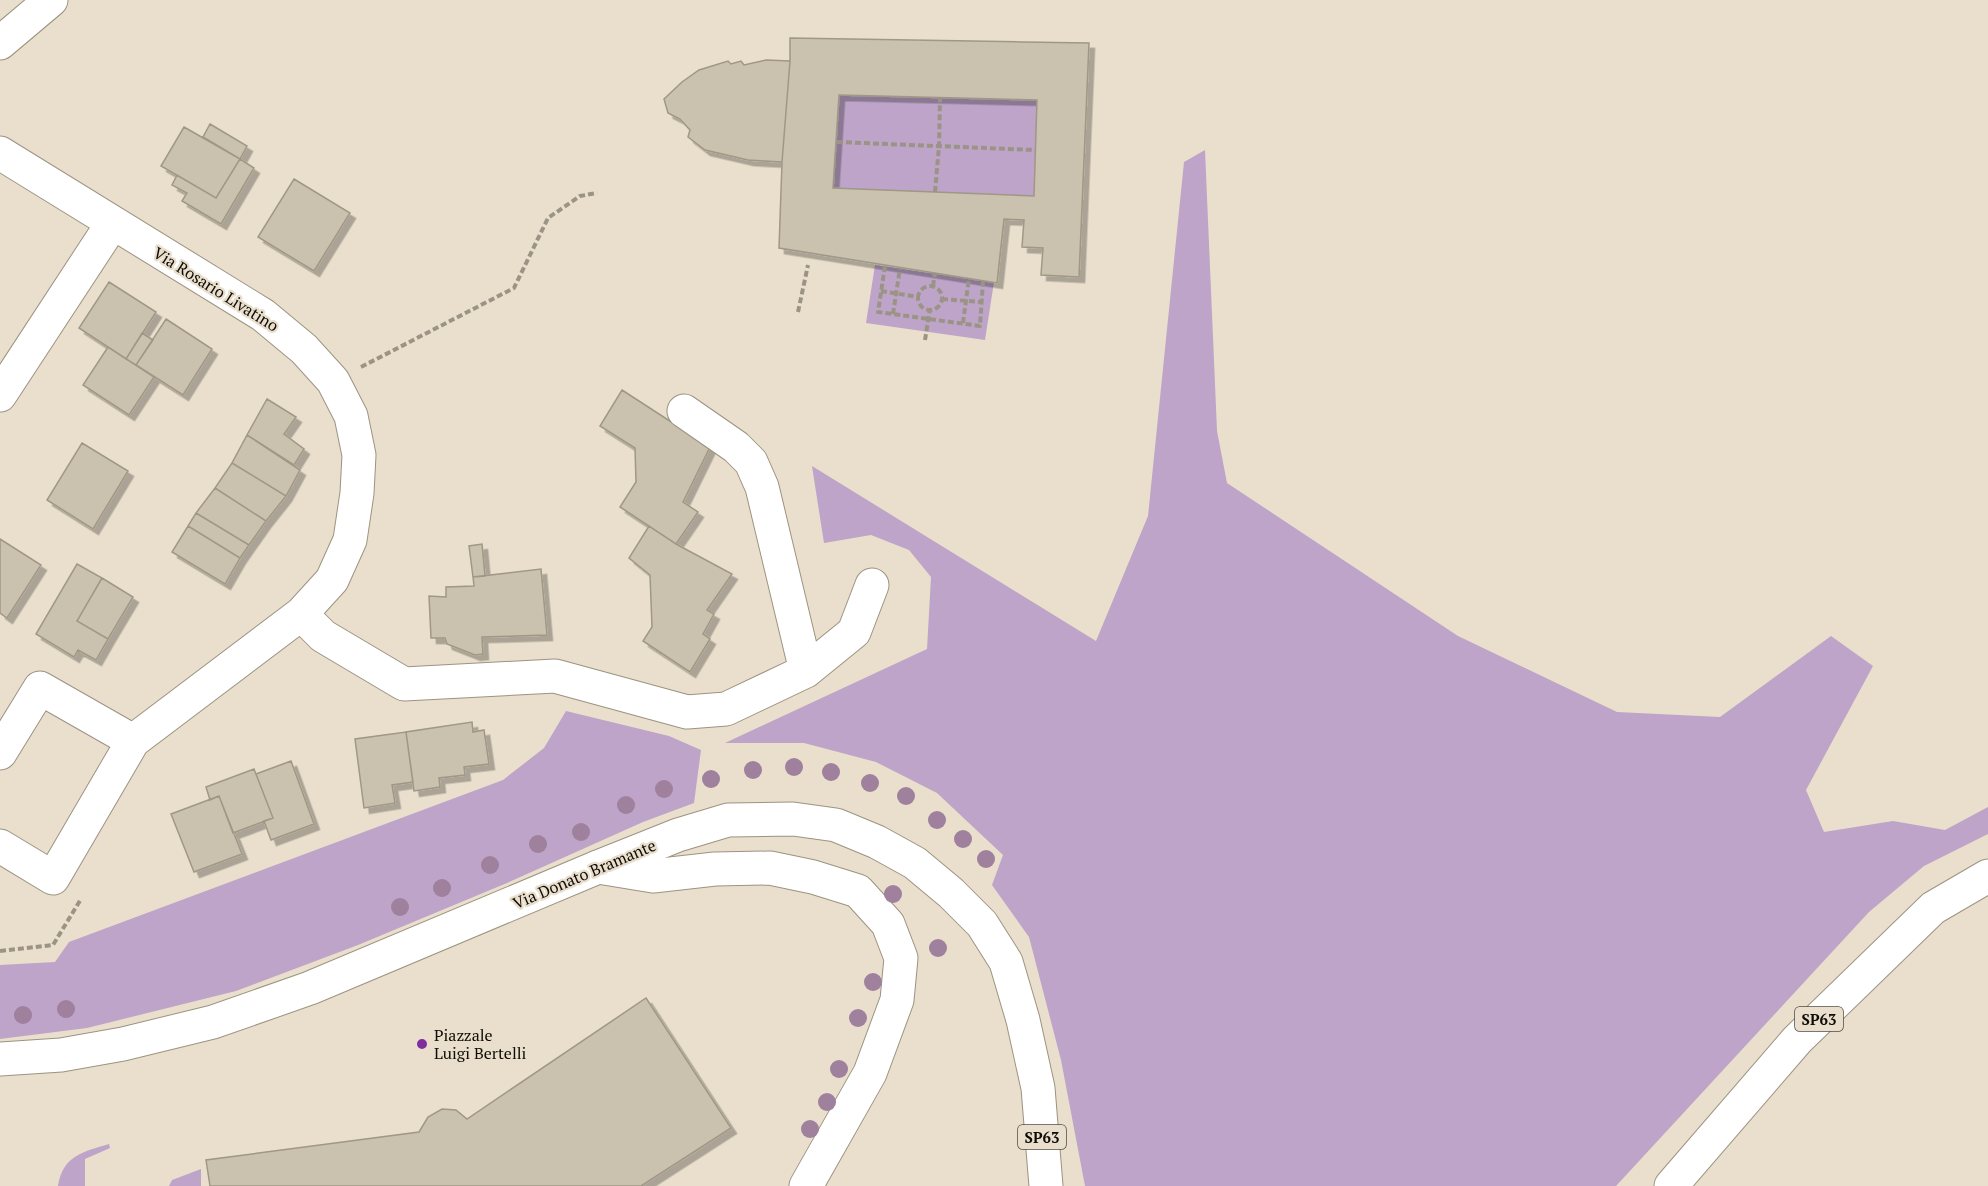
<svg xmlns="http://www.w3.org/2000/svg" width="1988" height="1186" font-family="'PT Serif',serif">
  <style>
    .green { fill: #bda4c8 }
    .building { fill: #cac1ae; stroke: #a09785; stroke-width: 1.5; fill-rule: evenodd; filter: url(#shadow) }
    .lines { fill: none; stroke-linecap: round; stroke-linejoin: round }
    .minor-casing { stroke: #9c9381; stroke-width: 35 }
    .major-casing { stroke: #9c9381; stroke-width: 35 }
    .path { stroke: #9b9486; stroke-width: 4; stroke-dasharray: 6 3; stroke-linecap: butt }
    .minor { stroke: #fff; stroke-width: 33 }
    .major { stroke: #fff; stroke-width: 33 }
    .tree { fill: #9f809d }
    .poi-dot { fill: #802e9e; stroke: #e9dfcc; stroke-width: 2 }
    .labels { text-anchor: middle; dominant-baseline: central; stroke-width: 4.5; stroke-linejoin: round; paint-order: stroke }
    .shield { fill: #e9dfcc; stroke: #504b41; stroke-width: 1.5 }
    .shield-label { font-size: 15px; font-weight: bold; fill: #0f0b06 }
    .street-label { font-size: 16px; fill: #0f0b06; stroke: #e9dfcc }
    .poi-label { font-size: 16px; fill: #0f0b06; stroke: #e9dfcc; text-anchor: start }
  </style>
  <defs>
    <filter id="shadow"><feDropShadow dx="5.5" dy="5.5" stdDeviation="0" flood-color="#0004"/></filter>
  </defs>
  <rect width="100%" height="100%" fill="#e9dfcc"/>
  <path class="green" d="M 839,95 L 1037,100 L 1034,196 L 833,188 Z
    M 1205,150 L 1217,431 L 1227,483 L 1458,636 L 1617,712 L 1720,717 L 1831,636 L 1873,666 L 1806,790 L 1824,832 L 1893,821 L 1945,830 L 1988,807 L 1988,834 L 1924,866 L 1869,912 L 1616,1186 L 1085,1186 L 1061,1060 L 1029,937 L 992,885 L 1003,855 L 937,793 L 876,762 L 804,743 L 725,743 L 927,649 L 931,577 L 909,550 L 871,535 L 824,543 L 812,466 L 1096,641 L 1148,516 L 1184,162 Z
    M 875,265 L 994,282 L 985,340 L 866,323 Z
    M 566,711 L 669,736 L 701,750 L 694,803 L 643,822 L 507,883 L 358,945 L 236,991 L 87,1028 L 0,1039 L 0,965 L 55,962 L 69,942 L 503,780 L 544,748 Z
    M 109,1144 L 110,1148 L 85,1159 L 85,1186 L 58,1186 C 63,1155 83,1152 109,1144 Z
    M 201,1169 L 201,1186 L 169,1186 L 172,1180 Z"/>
  <path class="building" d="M 790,38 L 1089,43 L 1079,277 L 1041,275 L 1043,248 L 1022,247 L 1024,220 L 1004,219 L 997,283 L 779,248 L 782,162 L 790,61 ZM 839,95 L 1037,100 L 1034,196 L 833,188 Z
    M 766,60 L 790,61 L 782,162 L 748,160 L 705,150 L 688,137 L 690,130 L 680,119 L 668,113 L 664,99 L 682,82 L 699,70 L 728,61 L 731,64 L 741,61 L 744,65 Z
    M 210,124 L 247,146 L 240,159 L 203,137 Z
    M 184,127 L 240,159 L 216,198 L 161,166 Z
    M 240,159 L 254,168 L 221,224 L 182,201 L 187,193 L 172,185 L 177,175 L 216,198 Z
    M 294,179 L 350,213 L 314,271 L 258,237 Z
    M 109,282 L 156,312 L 126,359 L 79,328 Z
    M 166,319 L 212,349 L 183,395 L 136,365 Z
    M 142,333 L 153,340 L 136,365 L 126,359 Z
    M 108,347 L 154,377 L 129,415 L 83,385 Z
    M 622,390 L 710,447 L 683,502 L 698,512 L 676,544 L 620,507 L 636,482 L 635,448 L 600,426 Z
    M 267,399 L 296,417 L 284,434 L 304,449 L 294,465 L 247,435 Z
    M 247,435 L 300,470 L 286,496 L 232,463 Z
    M 82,443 L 128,471 L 93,529 L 47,500 Z
    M 232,463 L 286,496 L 266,521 L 215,488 Z
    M 215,488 L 266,521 L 249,545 L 196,513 Z
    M 196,513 L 249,545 L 240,558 L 188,526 Z
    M 188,526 L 240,558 L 225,584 L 172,552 Z
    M 649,526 L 676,544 L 732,574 L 707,610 L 714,614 L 703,634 L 710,639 L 690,672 L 643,641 L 652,627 L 650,575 L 629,558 Z
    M 0,539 L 41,565 L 7,618 L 0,613 Z
    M 482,544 L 485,576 L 473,577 L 469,546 Z
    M 77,564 L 102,578 L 77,621 L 108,639 L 96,660 L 78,650 L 74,657 L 36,634 Z
    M 541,569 L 547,635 L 482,637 L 483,654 L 475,655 L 447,644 L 445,638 L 431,638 L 429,596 L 446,597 L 446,587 L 474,586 L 473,577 Z
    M 102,578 L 133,597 L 108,639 L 77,621 Z
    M 472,722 L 473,732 L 484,730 L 489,764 L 464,767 L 465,775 L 439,778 L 440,787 L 414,791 L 406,732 Z
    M 406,732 L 413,782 L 392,785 L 395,803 L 364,808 L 355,739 Z
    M 291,761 L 314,824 L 271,840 L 264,821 L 273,818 L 256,774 Z
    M 254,769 L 273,818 L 233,833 L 219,796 L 210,800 L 206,787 Z
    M 219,796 L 242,854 L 194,872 L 171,814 Z
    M 646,998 L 731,1128 L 641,1186 L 210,1186 L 206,1160 L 419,1132 L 428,1117 L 442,1109 L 456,1110 L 467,1119 Z"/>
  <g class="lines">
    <defs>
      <path id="minor" d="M 0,43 L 51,0
        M 0,153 L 263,315 L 304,349 L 333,381 L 351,416 L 359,455 L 357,493 L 350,540 L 332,580 L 301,614 L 133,741 L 53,878 L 0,846
        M 0,395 L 112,224
        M 684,411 L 736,447 L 751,462 L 762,487 L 806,671
        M 301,614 L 323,636 L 404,684 L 555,676 L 687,712 L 726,709 L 806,671 L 854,632 L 872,585
        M 0,753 L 40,688 L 133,741
        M 598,867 L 653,876 L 715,869 L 770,868 L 813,877 L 858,891 L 888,924 L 901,958 L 897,1000 L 870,1073 L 806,1186"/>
      <path id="major" d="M 0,1059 L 61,1055 L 123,1044 L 213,1022 L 310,988 L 598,867 L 678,835 L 728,820 L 793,819 L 836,825 L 877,842 L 915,863 L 951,893 L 982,924 L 1006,962 L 1023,1020 L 1038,1088 L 1046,1186
        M 1671,1186 L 1797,1040 L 1933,908 L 1988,876"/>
    </defs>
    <use href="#minor" class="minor-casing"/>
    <use href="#major" class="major-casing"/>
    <path class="path" d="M 837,142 L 1035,150
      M 935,192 L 939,146 L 940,97
      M 885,266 L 878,312 L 980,326 L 983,281
      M 933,286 L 935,273
      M918 298a12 12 0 1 1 24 0a12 12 0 1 1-24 0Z
      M 881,291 L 918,297
      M 942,299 L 981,302
      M 798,312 L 808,265
      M 893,314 L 900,268
      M 963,323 L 969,278
      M 925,340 L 930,309
      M 361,367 L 514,288 L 548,218 L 580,196 L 597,193
      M 0,951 L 53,945 L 81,899"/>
    <use href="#minor" class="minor"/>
    <use href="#major" class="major"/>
  </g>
  <g class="tree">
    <circle cx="794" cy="767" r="9"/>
    <circle cx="753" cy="770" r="9"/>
    <circle cx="831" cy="772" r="9"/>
    <circle cx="711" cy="779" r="9"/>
    <circle cx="870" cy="783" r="9"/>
    <circle cx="664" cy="789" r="9"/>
    <circle cx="906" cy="796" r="9"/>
    <circle cx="626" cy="805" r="9"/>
    <circle cx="937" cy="820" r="9"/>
    <circle cx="581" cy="832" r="9"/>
    <circle cx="963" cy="839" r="9"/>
    <circle cx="538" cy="844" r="9"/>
    <circle cx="986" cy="859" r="9"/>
    <circle cx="490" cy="865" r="9"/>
    <circle cx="442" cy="888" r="9"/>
    <circle cx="893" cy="894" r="9"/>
    <circle cx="400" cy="907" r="9"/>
    <circle cx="938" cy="948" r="9"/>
    <circle cx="873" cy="982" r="9"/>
    <circle cx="66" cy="1009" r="9"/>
    <circle cx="23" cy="1015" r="9"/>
    <circle cx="858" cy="1018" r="9"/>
    <circle cx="839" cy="1069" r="9"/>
    <circle cx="827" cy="1102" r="9"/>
    <circle cx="810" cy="1129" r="9"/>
  </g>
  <circle class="poi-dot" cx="422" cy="1044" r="6"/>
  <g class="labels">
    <g class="shield">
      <rect x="1795" y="1007" width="48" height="24" rx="4.5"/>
      <rect x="1018" y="1125" width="48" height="24" rx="4.5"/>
    </g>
    <g class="shield-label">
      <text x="1819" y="1019">SP63</text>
      <text x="1042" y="1137">SP63</text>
    </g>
    <g class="street-label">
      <text transform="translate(216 289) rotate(32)">Via Rosario Livatino</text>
      <text transform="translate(584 874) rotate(-23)">Via Donato Bramante</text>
    </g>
    <g class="poi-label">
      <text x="434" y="1035">Piazzale<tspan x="434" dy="18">Luigi Bertelli</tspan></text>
    </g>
  </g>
</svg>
